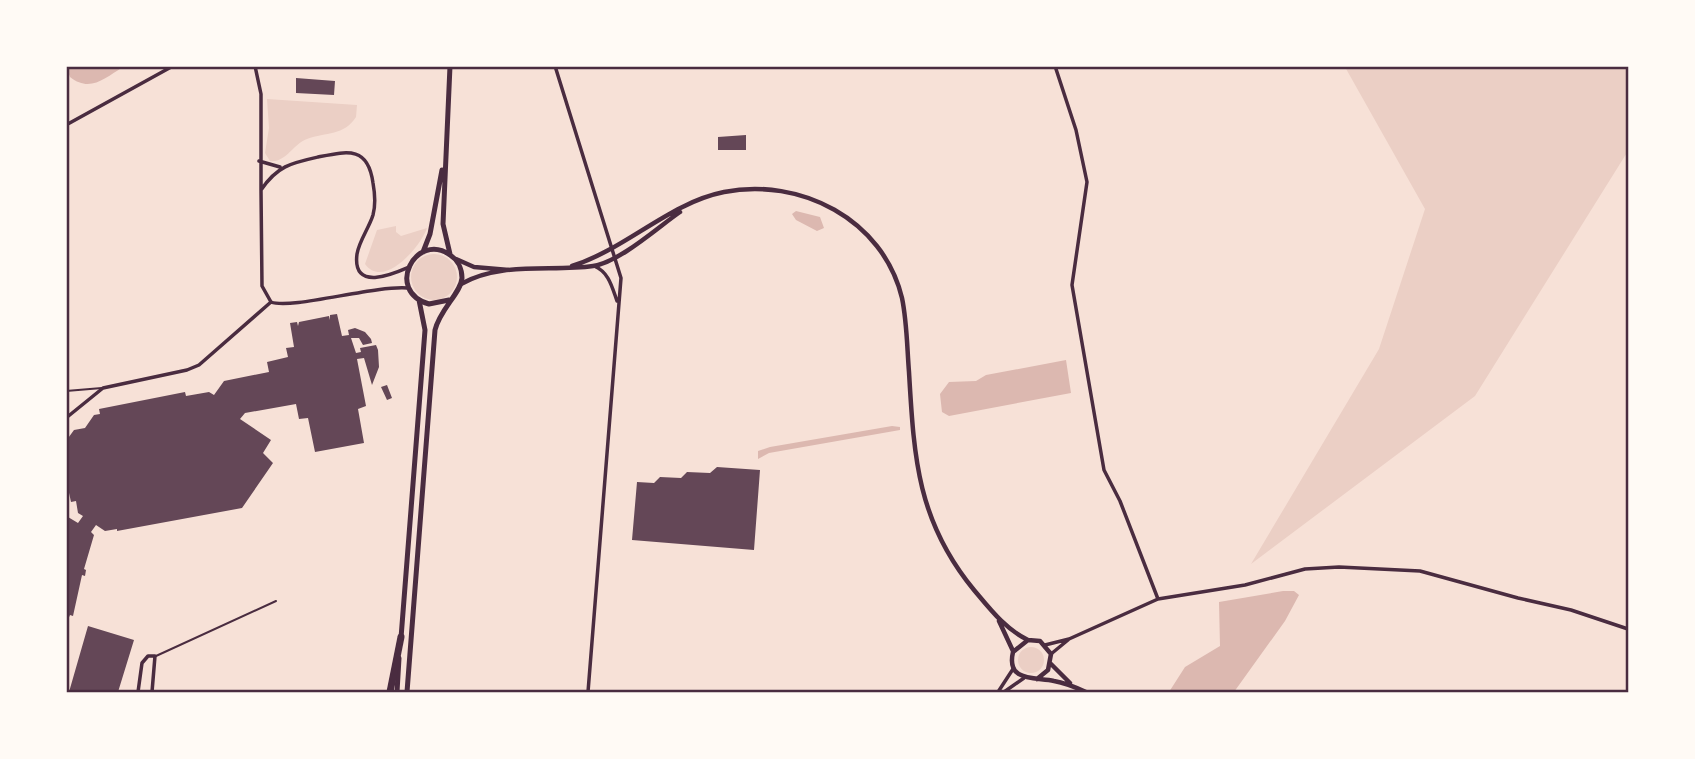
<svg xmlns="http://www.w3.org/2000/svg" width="1695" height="759" font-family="'IBM Plex Serif',serif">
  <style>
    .green { fill: #ebcfc5 }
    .water { fill: #dcb8b0 }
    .building { fill: #644757 }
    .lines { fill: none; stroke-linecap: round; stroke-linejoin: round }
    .service { stroke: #4a2c40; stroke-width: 2 }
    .minor { stroke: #4a2c40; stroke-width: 3.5 }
    .tertiary { stroke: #4a2c40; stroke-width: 4.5 }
    .secondary { stroke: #4a2c40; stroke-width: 5 }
    .motorway { stroke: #4a2c40; stroke-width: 7 }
    .neatline { fill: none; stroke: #4a2c40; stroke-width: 2.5 }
  </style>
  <rect width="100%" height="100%" fill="#f7e1d7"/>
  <path class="green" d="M 1345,67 L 1628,67 L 1628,151 L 1475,396 L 1251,564 L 1379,349 L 1425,209 Z
    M 267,99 L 357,105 L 356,117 C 344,136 326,132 307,139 C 293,144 286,163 270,161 L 265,153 L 269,128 Z
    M 396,226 L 396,232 L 401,236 L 427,228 C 421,246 384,290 365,264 L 377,230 Z
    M411 277a23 23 0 1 1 46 0a23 23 0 1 1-46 0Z
    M1018 660a13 13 0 1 1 26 0a13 13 0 1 1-26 0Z"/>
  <path class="water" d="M 66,67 L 67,66 L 123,67 C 105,78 90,93 70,77 Z
    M 796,211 L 820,217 L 824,228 L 817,231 L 796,220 L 792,214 Z
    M 1066,360 L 1071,393 L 949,416 L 942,412 L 940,394 L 949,382 L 976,381 L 986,375 Z
    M 892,426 L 900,427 L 900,430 L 769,453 L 758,459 L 758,451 L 770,447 Z
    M 1283,591 L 1294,591 L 1299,595 L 1285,621 L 1234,692 L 1169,692 L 1185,667 L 1220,646 L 1219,602 Z"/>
  <path class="building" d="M 296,78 L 335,81 L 334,95 L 296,93 Z
    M 746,135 L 746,150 L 718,150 L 718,137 Z
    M 337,314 L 342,336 L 349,335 L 348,330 L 355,328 L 365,332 L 371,339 L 372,343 L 363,345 L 359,338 L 351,338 L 356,353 L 361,352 L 360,348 L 376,345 L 378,350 L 379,367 L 372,385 L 364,358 L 357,359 L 366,406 L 358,409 L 364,443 L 315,452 L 308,418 L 299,419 L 296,404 L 245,413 L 240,419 L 271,440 L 263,453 L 273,463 L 242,508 L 117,531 L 117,529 L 105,531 L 96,525 L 91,532 L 94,535 L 84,569 L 86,570 L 85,576 L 82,575 L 73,616 L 70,615 L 66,624 L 66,520 L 68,517 L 78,523 L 83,516 L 78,513 L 76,501 L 71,502 L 66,479 L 66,441 L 74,430 L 85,428 L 94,415 L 100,414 L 99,409 L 185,392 L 186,396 L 209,392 L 214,395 L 224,381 L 269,372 L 267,362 L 288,357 L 286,348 L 294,347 L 290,323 L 297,322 L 298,326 L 299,322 L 329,316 L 330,320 L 330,315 Z
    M 387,385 L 392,398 L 387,400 L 381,387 Z
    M 717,467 L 760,470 L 754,550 L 632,540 L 637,482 L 654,483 L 660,477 L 681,478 L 687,472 L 710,473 Z
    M 88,626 L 134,640 L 118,692 L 69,692 Z"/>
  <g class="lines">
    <path class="service" d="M 66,391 L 102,388
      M 156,656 L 276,601"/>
    <path class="minor" d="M 255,66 L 261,94 L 261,190
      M 555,66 L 621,278 L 588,692
      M 1055,66 L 1076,130 L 1087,182 L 1072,285 L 1104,470 L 1120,501 L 1158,599
      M 66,125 L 173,66
      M 259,161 L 280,167
      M 594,266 C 609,272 612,287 617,301
      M 408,288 C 375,285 291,310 271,302 L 262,286 L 261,190 C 277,166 291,163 318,157 C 348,151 368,146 373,183 C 375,194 376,204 373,215 C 369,228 359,241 357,254 C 352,292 393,274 409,267
      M 66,418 L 103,388 L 187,370 L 199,365 L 271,302
      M 1045,645 L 1069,639 L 1158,599 L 1245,585 L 1305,569 L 1339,567 L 1420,571 L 1518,598 L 1571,610 L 1628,629
      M 1051,654 L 1068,640
      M 138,692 L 142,663 L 148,656 L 155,656 L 152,692
      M 998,692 L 1013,669
      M 1004,692 L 1024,678"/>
    <path class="tertiary" d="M 456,259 L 474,267 L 509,270
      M 572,266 C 626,249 669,203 724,192 C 800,177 883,219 902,298 C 907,322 907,347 909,372 C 914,457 917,521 974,590 C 990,609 1005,629 1028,640
      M 461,284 C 501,261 551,272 593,266 C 620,262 658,227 680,212
      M 999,621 L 1013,651
      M 1051,664 L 1070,683
      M 1037,679 L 1048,670 L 1051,654 L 1040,641 L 1028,640 L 1013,652 C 1006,682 1034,677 1054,681 C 1066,683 1075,687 1086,692"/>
    <path class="secondary" d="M 423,252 L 430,234 L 442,170
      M 450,254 L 443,224 L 450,66
      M 401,638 L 425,330 L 419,300
      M 397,692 L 399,658
      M 407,692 L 435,330 C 440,309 461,293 462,278 C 462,269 458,260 450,255 C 416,231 384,291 429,304 L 449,300"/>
    <path class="motorway" d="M 390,692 L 401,637"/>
  </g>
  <rect width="1695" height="759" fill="none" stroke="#fffaf5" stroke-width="136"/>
  <rect x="68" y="68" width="1559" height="623" class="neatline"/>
</svg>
